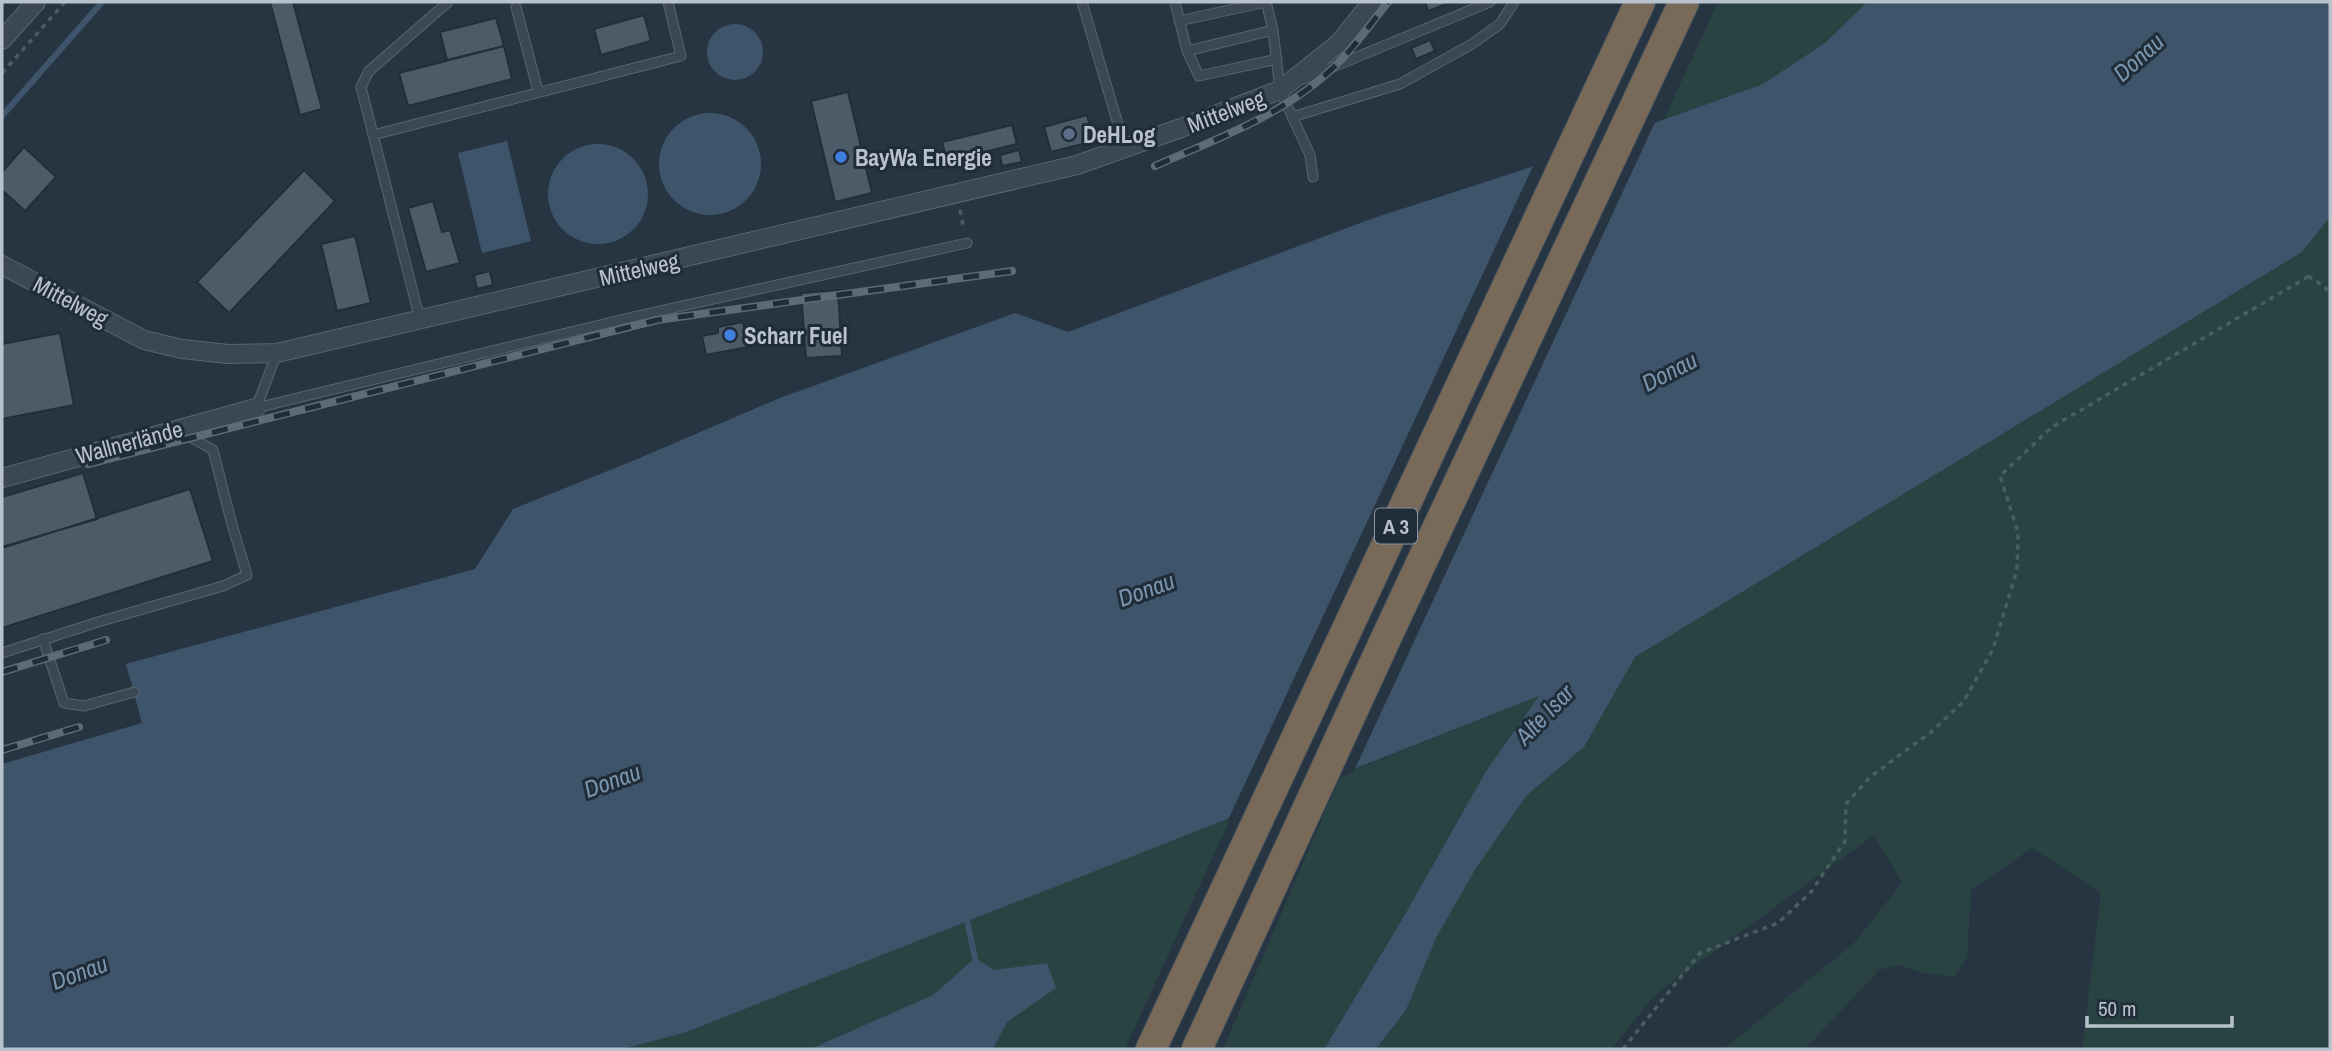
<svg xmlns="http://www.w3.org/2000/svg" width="2332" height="1051" font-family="'Archivo Narrow',sans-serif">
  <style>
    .green { fill: #294343 }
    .water { fill: #3d546b }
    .pier { fill: #273542 }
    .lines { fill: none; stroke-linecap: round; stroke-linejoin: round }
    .stream { stroke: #3d546b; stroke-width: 6 }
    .building { fill: #4b5b68; stroke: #222e39; stroke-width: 2 }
    .lane-casing { stroke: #59656f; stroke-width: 11 }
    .street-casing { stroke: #59656f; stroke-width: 20 }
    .highway-casing { stroke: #46525c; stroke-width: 32 }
    .path { stroke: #475f60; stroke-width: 3.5; stroke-dasharray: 5 5; stroke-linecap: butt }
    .lane { stroke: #3b4752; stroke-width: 9 }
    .street { stroke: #3b4752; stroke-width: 18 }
    .highway { stroke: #786958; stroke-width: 30 }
    .rail-casing { stroke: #5d6b79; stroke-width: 8 }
    .rail { stroke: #202c38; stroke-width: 5; stroke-dasharray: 16; stroke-linecap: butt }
    .service-dot { fill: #5c6f8a; stroke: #202c38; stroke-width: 2.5 }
    .shop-dot { fill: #3f7fe0; stroke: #202c38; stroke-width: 2.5 }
    .labels { text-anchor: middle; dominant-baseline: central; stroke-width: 6; stroke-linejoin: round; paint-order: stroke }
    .shield { fill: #202c38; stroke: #8a95a0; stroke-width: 2 }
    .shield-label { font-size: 21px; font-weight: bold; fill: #b8c2cc }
    .street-label { font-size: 23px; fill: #b8c2cc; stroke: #202c38 }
    .poi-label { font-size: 23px; font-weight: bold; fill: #b8c2cc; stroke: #202c38; text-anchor: start }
    .water-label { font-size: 24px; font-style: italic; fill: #7995ae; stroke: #202c38 }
  </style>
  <rect width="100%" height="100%" fill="#273542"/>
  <path class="green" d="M 1718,2 L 1867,2 L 1825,43 L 1763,84 L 1664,119 Z
    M 2330,217 L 2330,1049 L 2082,1049 L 2101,893 L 2032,848 L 1971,890 L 1967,958 L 1954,977 L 1923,973 L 1898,965 L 1879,970 L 1805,1049 L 1724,1049 L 1853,944 L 1902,883 L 1874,835 L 1656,994 L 1611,1049 L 1376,1049 L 1406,1010 L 1437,936 L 1476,868 L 1527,795 L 1584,747 L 1635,657 L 2302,252 Z
    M 1540,695 L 1486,771 L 1403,918 L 1324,1049 L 1223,1049 L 1341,775 Z
    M 1231,817 L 1125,1049 L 993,1049 L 1007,1022 L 1047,963 L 994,970 L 975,959 L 933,995 L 810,1049 L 622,1049 L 684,1033 Z"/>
  <path class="water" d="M 1867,2 L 2330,2 L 2330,217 L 2302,252 L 1635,657 L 1584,747 L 1527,795 L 1476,868 L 1437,936 L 1406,1010 L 1376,1049 L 1324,1049 L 1403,918 L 1486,771 L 1539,696 L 684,1033 L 622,1049 L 2,1049 L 2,764 L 142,723 L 126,664 L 475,569 L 513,509 L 635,460 L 780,398 L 1015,313 L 1068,332 L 1371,219 L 1531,167 L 1763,84 L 1825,43 Z
    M707 52a28 28 0 1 1 56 0a28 28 0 1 1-56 0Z
    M659 164a51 51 0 1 1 102 0a51 51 0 1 1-102 0Z
    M 507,141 L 531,241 L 482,253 L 458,153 Z
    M548 194a50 50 0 1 1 100 0a50 50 0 1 1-100 0Z
    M 975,958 L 994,970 L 1047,963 L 1056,988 L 1007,1022 L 993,1049 L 810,1049 L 933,995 Z"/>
  <path class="pier" d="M 1657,118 L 1353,773 L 1227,822 L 1535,162 Z"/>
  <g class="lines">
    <path class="stream" d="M 2,116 L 102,2
      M 966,916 L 975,958"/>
  </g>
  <path class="building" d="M 270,2 L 293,2 L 322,109 L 300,115 Z
    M 1425,2 L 1452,2 L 1428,11 Z
    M 644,15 L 651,41 L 601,55 L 594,29 Z
    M 496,18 L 504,46 L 447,60 L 440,32 Z
    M 1430,40 L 1435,51 L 1416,59 L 1411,48 Z
    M 504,46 L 512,79 L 408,106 L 399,73 Z
    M 848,92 L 872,193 L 835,202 L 811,101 Z
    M 1087,115 L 1094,141 L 1051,152 L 1044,127 Z
    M 1012,125 L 1017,144 L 947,161 L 942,142 Z
    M 24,147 L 56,177 L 25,211 L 2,190 L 2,172 Z
    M 1019,150 L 1022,162 L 1002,166 L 1000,155 Z
    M 304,170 L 335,201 L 229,313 L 197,282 Z
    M 433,201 L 442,232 L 450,230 L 460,263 L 426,272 L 408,208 Z
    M 355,236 L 371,303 L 337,311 L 321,244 Z
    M 490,271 L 493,285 L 477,289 L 474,275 Z
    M 838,290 L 842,356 L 806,358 L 801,293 Z
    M 743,322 L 748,347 L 706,355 L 702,336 L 718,333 L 718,327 Z
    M 60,333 L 74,405 L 2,419 L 2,344 Z
    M 83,473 L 97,519 L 2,547 L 2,497 Z
    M 190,489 L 213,561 L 2,628 L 2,548 Z"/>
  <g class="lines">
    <defs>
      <path id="lane" d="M 1082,2 L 1125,148
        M 1175,2 L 1187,51 L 1199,76 L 1277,59
        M 516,7 L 538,91
        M 1179,21 L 1266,2 L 1273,30 L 1280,90 L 1310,155 L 1313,177
        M 1187,51 L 1273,30
        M 1304,79 L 1490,2
        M 1292,117 L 1400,84 L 1472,44 L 1500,24 L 1514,2
        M 373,135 L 681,56 L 668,2
        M 420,320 L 361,87 L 369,71 L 448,2
        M 256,408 L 633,317 L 967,243
        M 256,408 L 277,353
        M 43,639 L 64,703 L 84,706 L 134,692
        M 2,653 L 98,622 L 223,586 L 247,575 L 231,521 L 213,450 L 180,431"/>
      <path id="street" d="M 2,40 L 36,2
        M 2,265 L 144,340 L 182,349 L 228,354 L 277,353 L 1077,165 L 1181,128 L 1280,90 L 1339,43 L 1372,2
        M 2,478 L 256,408"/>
      <path id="highway" d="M 1151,1049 L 1640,2
        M 1197,1049 L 1387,636 L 1684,2"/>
    </defs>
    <use href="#lane" class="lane-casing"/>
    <use href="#street" class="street-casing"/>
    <use href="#highway" class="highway-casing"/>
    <path class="path" d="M 2,73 L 65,2
      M 960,210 L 964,230
      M 2308,276 L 2325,287 L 2330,295
      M 1623,1049 L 1700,953 L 1778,923 L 1811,892 L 1845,841 L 1846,804 L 1870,777 L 1930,733 L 1964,701 L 1993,649 L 2017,570 L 2018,532 L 2000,476 L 2052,427 L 2311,275"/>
    <use href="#lane" class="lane"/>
    <use href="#street" class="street"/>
    <use href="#highway" class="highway"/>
    <defs>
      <path id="rail" d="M 1155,166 C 1218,138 1287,114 1337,64 C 1356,45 1372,22 1388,2
        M 88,464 L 657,320 L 1012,271
        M 2,672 L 106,640
        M 2,750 L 79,727"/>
    </defs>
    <use href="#rail" class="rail-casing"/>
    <use href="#rail" class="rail"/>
  </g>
  <circle class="service-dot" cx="1069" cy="134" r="7"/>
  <g class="shop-dot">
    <circle cx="841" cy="157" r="7"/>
    <circle cx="730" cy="335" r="7"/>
  </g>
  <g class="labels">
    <rect class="shield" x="1375" y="508.5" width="42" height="35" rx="5"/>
    <g class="shield-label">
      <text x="1396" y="526">A 3</text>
    </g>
    <g class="street-label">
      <text transform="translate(1226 111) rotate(-21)">Mittelweg</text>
      <text transform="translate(639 269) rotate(-13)">Mittelweg</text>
      <text transform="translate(71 301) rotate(28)">Mittelweg</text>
      <text transform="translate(129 442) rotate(-15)">Wallnerlände</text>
    </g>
    <g class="poi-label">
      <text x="1083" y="134">DeHLog</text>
      <text x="855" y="157">BayWa Energie</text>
      <text x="744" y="335">Scharr Fuel</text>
    </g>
    <g class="water-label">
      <text transform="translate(2138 57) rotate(-42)">Donau</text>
      <text transform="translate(1669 371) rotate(-27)">Donau</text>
      <text transform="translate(1146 589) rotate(-20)">Donau</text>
      <text transform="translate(1544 714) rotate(-46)">Alte Isar</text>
      <text transform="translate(612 780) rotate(-20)">Donau</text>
      <text transform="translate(79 972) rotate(-20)">Donau</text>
    </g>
  </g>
  <rect width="2332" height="1051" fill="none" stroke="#b8c2cc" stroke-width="7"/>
  <path d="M2087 1016v10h145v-10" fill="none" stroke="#b8c2cc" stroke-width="3.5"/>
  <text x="2098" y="1016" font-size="21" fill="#b8c2cc" stroke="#202c38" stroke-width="5" paint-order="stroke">50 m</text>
</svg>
